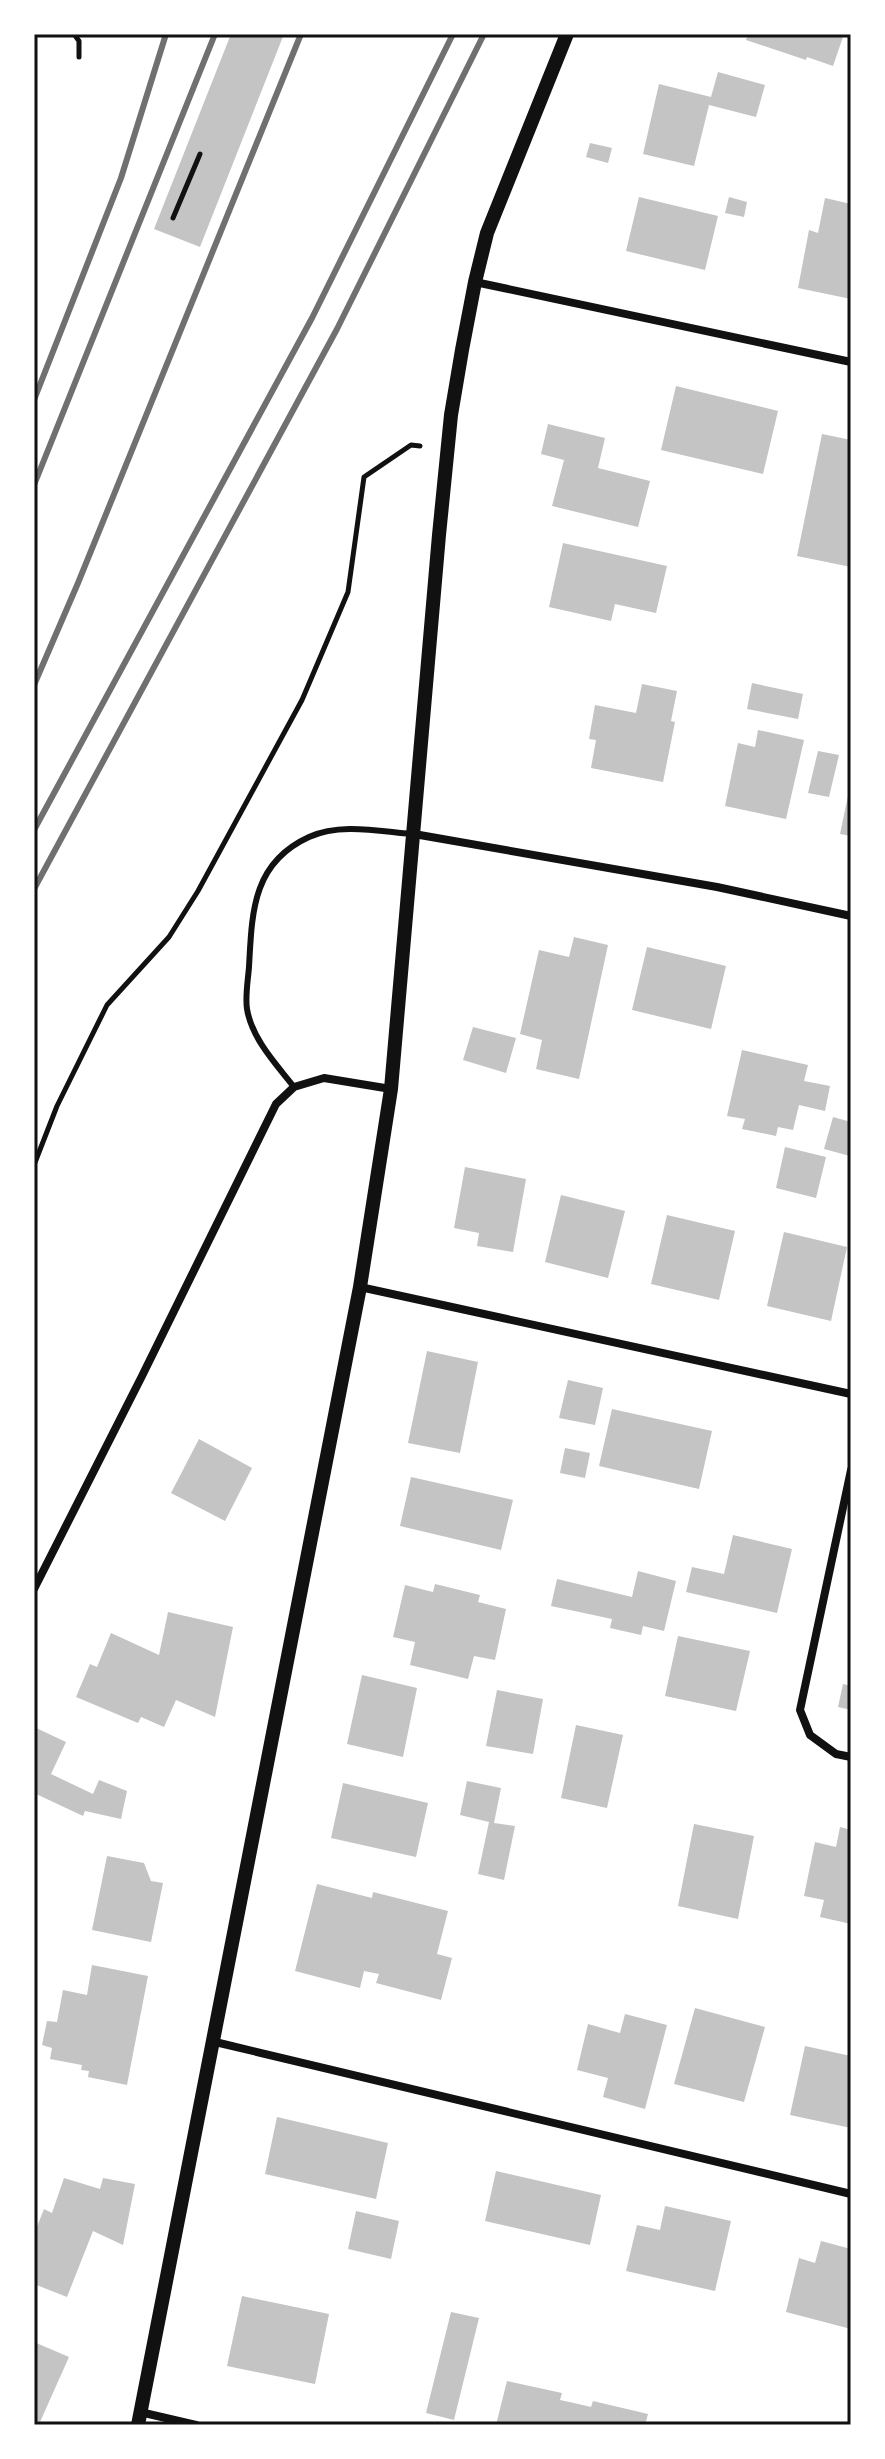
<svg xmlns="http://www.w3.org/2000/svg" width="885" height="2459" font-family="'Varela Round',sans-serif">
  <style>
    .building { fill: #c4c4c4 }
    .lines { fill: none; stroke-linecap: round; stroke-linejoin: round }
    .path { stroke: #111; stroke-width: 5 }
    .service { stroke: #111; stroke-width: 6 }
    .minor { stroke: #111; stroke-width: 8 }
    .tertiary { stroke: #111; stroke-width: 14 }
    .rail { stroke: #707070; stroke-width: 6 }
    .neatline { fill: none; stroke: #111; stroke-width: 3 }
  </style>
  <rect width="100%" height="100%" fill="#fff"/>
  <path class="building" d="M 231,34 L 284,34 L 200,247 L 154,229 Z
    M 748,34 L 844,34 L 833,66 L 807,57 L 806,60 L 746,40 Z
    M 718,72 L 765,85 L 756,117 L 709,105 L 694,166 L 643,154 L 659,84 L 711,97 Z
    M 590,143 L 612,148 L 608,163 L 586,157 Z
    M 639,197 L 718,216 L 705,270 L 626,251 Z
    M 729,197 L 747,202 L 744,217 L 725,213 Z
    M 825,198 L 851,204 L 851,299 L 798,288 L 809,230 L 818,233 Z
    M 676,386 L 778,411 L 763,474 L 661,450 Z
    M 548,424 L 605,438 L 598,468 L 650,481 L 638,527 L 552,506 L 564,460 L 541,454 Z
    M 822,434 L 851,440 L 851,567 L 797,556 Z
    M 563,543 L 667,566 L 656,613 L 615,604 L 611,621 L 549,607 Z
    M 752,683 L 803,694 L 798,719 L 747,709 Z
    M 642,684 L 677,691 L 671,721 L 675,722 L 663,782 L 591,768 L 596,740 L 589,739 L 595,705 L 636,713 Z
    M 758,730 L 804,740 L 786,819 L 725,806 L 738,743 L 755,747 Z
    M 818,751 L 839,755 L 829,797 L 808,793 Z
    M 850,786 L 851,786 L 851,836 L 840,834 Z
    M 574,937 L 608,945 L 579,1079 L 536,1069 L 542,1040 L 520,1034 L 539,950 L 569,957 Z
    M 647,947 L 726,966 L 711,1029 L 632,1010 Z
    M 473,1027 L 516,1038 L 506,1073 L 463,1060 Z
    M 742,1050 L 808,1065 L 804,1081 L 830,1086 L 825,1111 L 799,1105 L 793,1130 L 778,1127 L 776,1136 L 742,1129 L 745,1119 L 727,1116 Z
    M 833,1117 L 851,1122 L 850,1156 L 824,1149 Z
    M 785,1147 L 826,1157 L 816,1198 L 776,1188 Z
    M 465,1167 L 526,1179 L 513,1252 L 477,1246 L 479,1233 L 454,1228 Z
    M 561,1195 L 625,1211 L 608,1278 L 545,1262 Z
    M 667,1215 L 735,1231 L 719,1300 L 651,1284 Z
    M 784,1232 L 847,1247 L 831,1321 L 767,1306 Z
    M 427,1351 L 478,1362 L 460,1453 L 408,1443 Z
    M 568,1380 L 603,1388 L 595,1425 L 559,1418 Z
    M 612,1409 L 712,1431 L 699,1489 L 599,1466 Z
    M 199,1439 L 252,1468 L 225,1521 L 171,1493 Z
    M 565,1448 L 590,1453 L 585,1478 L 560,1473 Z
    M 411,1477 L 513,1500 L 501,1550 L 400,1526 Z
    M 733,1535 L 792,1549 L 777,1613 L 686,1592 L 692,1567 L 724,1574 Z
    M 638,1571 L 676,1581 L 664,1631 L 643,1626 L 641,1635 L 610,1628 L 612,1619 L 551,1606 L 557,1579 L 632,1597 Z
    M 435,1584 L 480,1595 L 478,1602 L 506,1609 L 495,1660 L 474,1656 L 468,1679 L 410,1665 L 415,1642 L 393,1637 L 405,1585 L 433,1592 Z
    M 168,1612 L 233,1627 L 215,1717 L 176,1700 L 164,1727 L 141,1717 L 138,1723 L 76,1697 L 90,1664 L 97,1667 L 111,1633 L 159,1655 Z
    M 678,1636 L 750,1651 L 736,1711 L 665,1696 Z
    M 362,1675 L 417,1688 L 403,1757 L 347,1744 Z
    M 843,1684 L 851,1686 L 851,1710 L 838,1707 Z
    M 497,1690 L 543,1699 L 533,1754 L 486,1746 Z
    M 576,1725 L 623,1735 L 607,1808 L 561,1798 Z
    M 34,1727 L 66,1742 L 51,1774 L 93,1794 L 99,1780 L 127,1791 L 121,1819 L 85,1811 L 83,1816 L 34,1793 Z
    M 467,1781 L 501,1788 L 494,1823 L 515,1826 L 504,1880 L 478,1874 L 489,1822 L 460,1815 Z
    M 343,1783 L 428,1803 L 416,1857 L 331,1838 Z
    M 694,1824 L 754,1836 L 738,1919 L 678,1906 Z
    M 840,1827 L 851,1830 L 851,1924 L 820,1917 L 824,1900 L 804,1896 L 815,1842 L 836,1847 Z
    M 107,1856 L 144,1863 L 151,1881 L 163,1883 L 151,1942 L 92,1930 Z
    M 317,1884 L 372,1898 L 373,1892 L 448,1911 L 437,1954 L 452,1958 L 441,2000 L 376,1983 L 379,1974 L 364,1971 L 360,1988 L 295,1971 Z
    M 92,1965 L 148,1976 L 127,2085 L 88,2077 L 89,2071 L 81,2070 L 82,2065 L 50,2059 L 52,2048 L 42,2045 L 47,2021 L 57,2022 L 63,1990 L 87,1995 Z
    M 695,2008 L 765,2027 L 744,2102 L 674,2084 Z
    M 625,2014 L 667,2025 L 645,2109 L 603,2097 L 608,2078 L 577,2070 L 588,2024 L 620,2033 Z
    M 805,2046 L 851,2056 L 851,2128 L 790,2115 Z
    M 277,2117 L 388,2143 L 376,2199 L 265,2174 Z
    M 496,2171 L 601,2195 L 590,2245 L 485,2221 Z
    M 64,2178 L 100,2189 L 103,2178 L 135,2184 L 123,2245 L 93,2231 L 67,2297 L 34,2284 L 34,2234 L 44,2209 L 52,2213 Z
    M 665,2206 L 731,2221 L 715,2291 L 626,2271 L 637,2225 L 660,2230 Z
    M 356,2211 L 399,2221 L 391,2259 L 348,2249 Z
    M 821,2241 L 851,2249 L 851,2329 L 786,2312 L 799,2258 L 815,2263 Z
    M 242,2296 L 329,2314 L 315,2384 L 227,2366 Z
    M 451,2312 L 479,2318 L 454,2420 L 426,2413 Z
    M 34,2342 L 69,2357 L 40,2422 L 34,2420 Z
    M 507,2381 L 562,2393 L 560,2400 L 574,2403 L 591,2407 L 593,2401 L 648,2414 L 645,2425 L 496,2425 Z"/>
  <g class="lines">
    <path class="path" d="M 74,34 L 79,41 L 79,57
      M 173,218 L 200,154
      M 34,1165 L 57,1106 L 107,1005 L 169,937 L 198,891 L 302,700 L 348,592 L 364,477 L 411,445 L 420,446"/>
    <path class="service" d="M 294,1087 C 276,1064 252,1039 247,1009 C 245,996 248,980 249,967 C 252,913 252,863 309,837 C 340,823 377,831 411,834"/>
    <path class="minor" d="M 475,282 L 851,362
      M 414,834 L 717,887 L 851,916
      M 360,1287 L 851,1394
      M 851,1470 L 800,1710 L 810,1735 L 836,1754 L 851,1757
      M 34,1589 L 142,1376 L 276,1104 L 294,1087 L 324,1078 L 391,1089
      M 211,2041 L 851,2194
      M 140,2412 L 196,2425"/>
    <path class="tertiary" d="M 138,2425 L 360,1287 L 391,1089 L 439,535 L 451,415 L 462,350 L 475,282 L 487,233 L 567,34"/>
    <path class="rail" d="M 34,400 L 121,178 L 166,34
      M 34,485 L 215,34
      M 34,685 L 78,583 L 301,34
      M 34,830 L 312,318 L 453,34
      M 34,889 L 337,329 L 484,34"/>
  </g>
  <rect width="885" height="2459" fill="none" stroke="#ffffff" stroke-width="72"/>
  <rect x="36" y="36" width="813" height="2387" class="neatline"/>
</svg>
